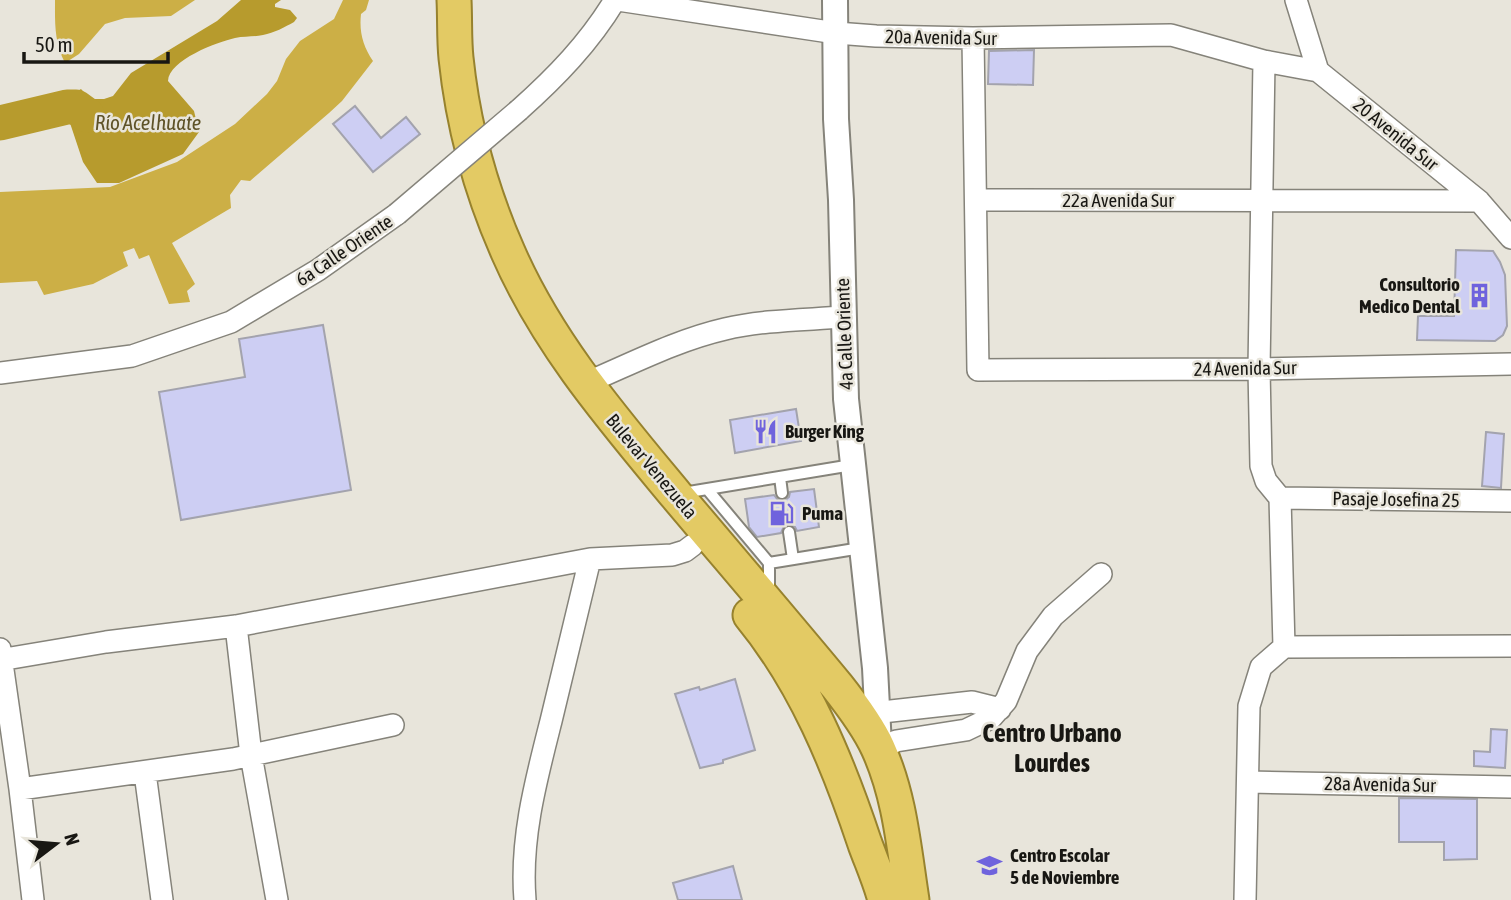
<svg xmlns="http://www.w3.org/2000/svg" width="1511" height="900" font-family="'Asap Condensed',sans-serif">
  <style>
    .forest { fill: #ccaf46 }
    .water { fill: #b79b2d }
    .lines { fill: none; stroke-linecap: round; stroke-linejoin: round }
    .river { stroke: #b79b2d; stroke-width: 35 }
    .building { fill: #cdcef3; stroke: #a3a3ad; stroke-width: 2 }
    .service-casing { stroke: #85837a; stroke-width: 14 }
    .minor-casing { stroke: #85837a; stroke-width: 24 }
    .tertiary-casing { stroke: #85837a; stroke-width: 28 }
    .trunk-casing { stroke: #97822e; stroke-width: 37 }
    .service { stroke: #fff; stroke-width: 10 }
    .minor { stroke: #fff; stroke-width: 21 }
    .tertiary { stroke: #fff; stroke-width: 24 }
    .trunk { stroke: #e3ca64; stroke-width: 33 }
    .minor-bridge-casing { stroke: #85837a; stroke-width: 24; stroke-linecap: butt }
    .minor-bridge { stroke: #fff; stroke-width: 21 }
    .labels { text-anchor: middle; dominant-baseline: central; stroke-width: 5; stroke-linejoin: round; paint-order: stroke }
    .street-label { font-size: 19px; fill: #181713; stroke: #e8e5db }
    .poi-label { font-size: 19px; font-weight: bold; fill: #181713; stroke: #e8e5db; text-anchor: start }
    .water-label { font-size: 21px; font-style: italic; fill: #5e5227; stroke: #e8e5db }
    .district-label { font-size: 26px; font-weight: bold; fill: #181713; stroke: #e8e5db }
  </style>
  <rect width="100%" height="100%" fill="#e8e5db"/>
  <path class="forest" d="M 55,0 L 195,0 L 171,16 L 125,18 L 105,24 L 79,54 L 65,63 C 54,42 55,23 55,0 Z
    M 343,0 L 369,0 L 366,10 L 361,14 C 359,32 363,46 373,61 L 342,101 L 329,113 L 250,181 L 241,180 L 230,195 L 231,208 L 172,243 L 195,284 L 187,291 L 190,302 L 169,304 L 149,255 L 139,259 L 134,248 L 123,252 L 128,266 L 93,284 L 44,295 L 37,281 L 0,283 L 0,192 L 110,187 L 177,162 L 235,124 L 267,94 L 277,81 L 286,59 L 300,41 L 334,19 Z"/>
  <path class="water" d="M 241,0 L 281,0 L 275,4 L 275,7 L 290,10 L 297,18 L 294,22 C 285,27 274,33 263,35 C 254,37 245,36 235,38 C 217,42 169,60 168,81 L 194,111 L 199,132 L 183,154 L 119,183 L 97,183 L 83,162 L 69,120 L 42,113 L 81,89 L 90,99 L 104,99 L 113,96 L 131,73 L 217,21 Z"/>
  <g class="lines">
    <path class="river" d="M 0,123 L 67,107 L 76,107 L 87,115"/>
  </g>
  <path class="building" d="M 1034,50 L 1033,85 L 988,84 L 989,51 Z
    M 355,106 L 381,138 L 406,117 L 420,134 L 373,172 L 333,124 Z
    M 1456,250 L 1493,251 L 1500,262 L 1505,275 L 1507,326 L 1503,335 L 1495,341 L 1417,340 L 1418,316 L 1454,316 Z
    M 323,325 L 351,490 L 181,520 L 159,392 L 245,377 L 239,339 Z
    M 796,409 L 801,441 L 735,453 L 730,420 Z
    M 1486,432 L 1504,434 L 1501,488 L 1482,486 Z
    M 814,489 L 819,527 L 797,531 L 795,527 L 789,524 L 784,526 L 781,533 L 757,537 L 749,527 L 745,499 L 774,495 L 778,500 L 784,501 L 789,497 L 790,492 Z
    M 735,679 L 755,750 L 723,760 L 723,763 L 700,768 L 675,694 L 699,687 L 700,690 Z
    M 1491,729 L 1507,730 L 1505,768 L 1474,766 L 1474,751 L 1490,752 Z
    M 1399,798 L 1477,799 L 1477,859 L 1444,860 L 1444,842 L 1399,842 Z
    M 733,866 L 742,900 L 678,900 L 673,883 Z"/>
  <g class="lines">
    <defs>
      <path id="service" d="M 780,477 L 782,493
        M 707,489 L 769,563 L 769,593
        M 683,493 L 852,465
        M 789,532 L 793,559
        M 769,563 L 861,548"/>
      <path id="minor" d="M 618,0 L 836,33 L 876,36 L 973,38 L 1171,35 L 1264,61 L 1318,71 L 1479,201 L 1511,238
        M 1296,0 L 1318,71
        M 973,38 L 978,370 L 1259,369 L 1511,364
        M 519,110 C 556,77 589,43 615,0
        M 976,200 L 1479,201
        M 0,373 L 132,356 L 231,322 L 318,270 L 397,214
        M 586,383 C 631,364 677,340 725,329 C 763,320 804,320 843,317
        M 1280,498 L 1511,501
        M 236,626 L 251,755 L 277,900
        M 1284,647 L 1511,646
        M 0,649 L 20,789 L 33,900
        M 0,660 L 106,642 L 236,626 L 590,559 L 672,555 L 685,551 L 693,545
        M 864,714 L 972,702 L 1000,709
        M 879,750 L 896,741 L 966,730 L 991,718 L 1006,701 L 1027,651 L 1053,616 L 1101,574
        M 145,773 L 162,900
        M 1249,782 L 1511,787
        M 20,789 L 233,759 L 393,725
        M 525,900 C 520,839 536,780 551,721 C 564,667 577,613 590,559
        M 1245,900 L 1249,706 L 1261,667 L 1284,647 L 1280,498 L 1266,481 L 1261,466 L 1259,369 L 1264,61"/>
      <path id="tertiary" d="M 835,0 L 836,119 L 841,200 L 846,399 L 875,668 L 879,746"/>
      <path id="trunk" d="M 454,0 C 455,19 454,39 456,58 C 463,125 481,191 508,252 C 548,344 613,419 676,495 C 730,559 784,622 837,686 C 852,705 868,726 878,748 C 900,796 904,849 912,900
        M 750,615 C 805,682 838,763 865,844 C 872,863 880,881 885,900"/>
    </defs>
    <use href="#service" class="service-casing"/>
    <use href="#minor" class="minor-casing"/>
    <use href="#tertiary" class="tertiary-casing"/>
    <use href="#trunk" class="trunk-casing"/>
    <use href="#service" class="service"/>
    <use href="#minor" class="minor"/>
    <use href="#tertiary" class="tertiary"/>
    <use href="#trunk" class="trunk"/>
    <defs>
      <path id="minor-bridge" d="M 397,214 L 519,110"/>
    </defs>
    <use href="#minor-bridge" class="minor-bridge-casing"/>
    <use href="#minor-bridge" class="minor-bridge"/>
  </g>
  <defs>
    <symbol id="building-bare" viewBox="-9 -9 18 18"><path d="M-4-6H4V6H1V3H-1V6H-4ZM-2.5-4.3h1.7v1.8h-1.7ZM.8-4.3h1.7v1.8H.8ZM-2.5-1h1.7V.8h-1.7ZM.8-1h1.7V.8H.8Z" fill="#6f63dd" stroke="#e8e5db" stroke-width="2.5" paint-order="stroke"/></symbol>
    <symbol id="restaurant-bare" viewBox="-9 -9 18 18"><path d="M-5-6h1v4h1v-4h1v4h1v-4h1v5L-1.5 .5V6h-2V.5L-5-1ZM5-6V6H3V1.5H1.5Q1.5-4 5-6Z" fill="#6f63dd" stroke="#e8e5db" stroke-width="2.5" paint-order="stroke"/></symbol>
    <symbol id="fuel-bare" viewBox="-9 -9 18 18"><path d="M-5.5-6h7V0h2V4h1.3V-2.5L3-4.5l.8-.8L6-3V5H2.5V1h-1V6h-7ZM-4.2-4.7v3.2H.2V-4.7Z" fill="#6f63dd" stroke="#e8e5db" stroke-width="2.5" paint-order="stroke"/></symbol>
    <symbol id="school-bare" viewBox="-9 -9 18 18"><path d="M0-5L7-2L0 1L-7-2ZM-4 1L0 2.5L4 1V4Q0 6-4 4Z" fill="#6f63dd" stroke="#e8e5db" stroke-width="2.5" paint-order="stroke"/></symbol>
  </defs>
  <g fill-rule="evenodd">
    <use href="#building-bare" x="1462" y="278" width="35" height="35"/>
    <use href="#restaurant-bare" x="748" y="414" width="35" height="35"/>
    <use href="#fuel-bare" x="764" y="496" width="35" height="35"/>
    <use href="#school-bare" x="972" y="848" width="35" height="35"/>
  </g>
  <g class="labels">
    <g class="street-label">
      <text transform="translate(941 37) rotate(1)">20a Avenida Sur</text>
      <text transform="translate(1396 134) rotate(39)">20 Avenida Sur</text>
      <text x="1118" y="200">22a Avenida Sur</text>
      <text transform="translate(344 250) rotate(-34)">6a Calle Oriente</text>
      <text transform="translate(844 334) rotate(-92)">4a Calle Oriente</text>
      <text transform="translate(1245 368) rotate(-1)">24 Avenida Sur</text>
      <text transform="translate(652 466) rotate(50)">Bulevar Venezuela</text>
      <text transform="translate(1396 499) rotate(1)">Pasaje Josefina 25</text>
      <text transform="translate(1380 784) rotate(1)">28a Avenida Sur</text>
    </g>
    <g class="poi-label">
      <text x="1460" y="284" text-anchor="end">Consultorio<tspan x="1460" dy="22">Medico Dental</tspan></text>
      <text x="785" y="431">Burger King</text>
      <text x="802" y="513">Puma</text>
      <text x="1010" y="855">Centro Escolar<tspan x="1010" dy="22">5 de Noviembre</tspan></text>
    </g>
    <g class="water-label">
      <text x="148" y="122">Río Acelhuate</text>
    </g>
    <g class="district-label">
      <text x="1052" y="733">Centro Urbano<tspan x="1052" dy="30">Lourdes</tspan></text>
    </g>
  </g>
  <g transform="translate(56 844) rotate(74)" stroke="#e8e5db" stroke-width="5" paint-order="stroke">
  <path d="M0-5L12 26L0 18L-12 26Z" fill="#181713"/>
  <text y="-10" font-size="19" font-weight="bold" text-anchor="middle" fill="#181713">N</text>
  </g>
  <path d="M24 52v10h144v-10" fill="none" stroke="#181713" stroke-width="3.5"/>
  <text x="35" y="52" font-size="21" fill="#181713" stroke="#e8e5db" stroke-width="5" paint-order="stroke">50 m</text>
</svg>
